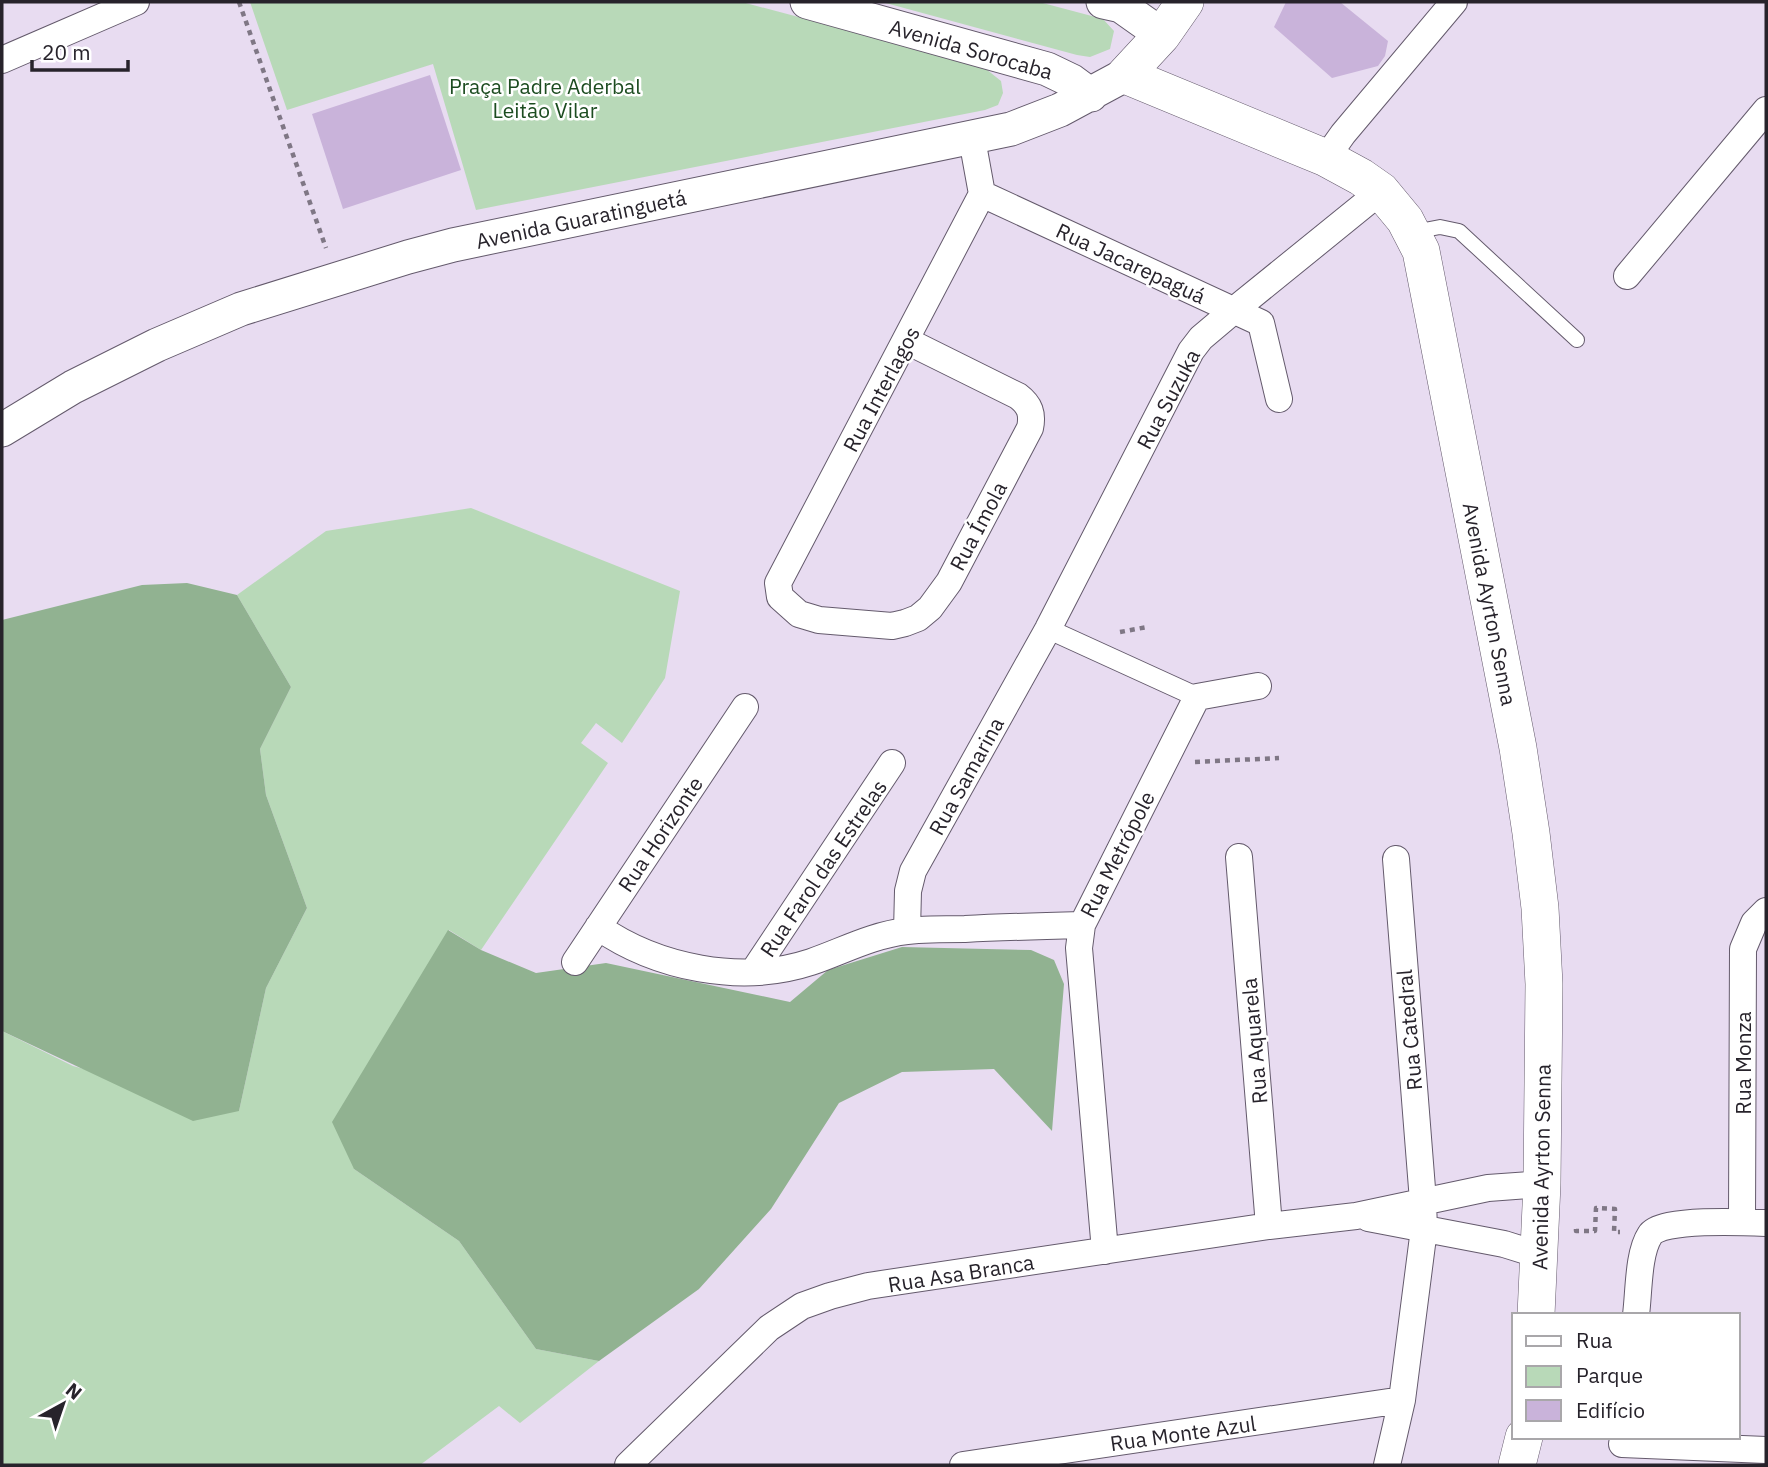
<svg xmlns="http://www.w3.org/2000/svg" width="1768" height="1467" font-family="'IBM Plex Sans',sans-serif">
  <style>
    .green { fill: #b8d9b8 }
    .forest { fill: #91b291 }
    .building { fill: #c9b3da }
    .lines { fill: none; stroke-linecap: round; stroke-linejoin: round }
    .service-casing { stroke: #645a6c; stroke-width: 16 }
    .pedestrian-casing { stroke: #645a6c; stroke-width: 21 }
    .minor-casing { stroke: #645a6c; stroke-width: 28 }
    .tertiary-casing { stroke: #645a6c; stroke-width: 35 }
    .secondary-casing { stroke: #645a6c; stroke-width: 38 }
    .path { stroke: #7f7785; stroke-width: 4.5; stroke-dasharray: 5 5; stroke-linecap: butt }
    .service { stroke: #fff; stroke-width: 14 }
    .pedestrian { stroke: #fff; stroke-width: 19 }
    .minor { stroke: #fff; stroke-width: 26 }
    .tertiary { stroke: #fff; stroke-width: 33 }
    .secondary { stroke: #fff; stroke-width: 37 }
    .labels { text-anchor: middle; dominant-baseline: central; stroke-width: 5; stroke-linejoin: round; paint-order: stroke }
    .street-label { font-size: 21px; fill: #27232b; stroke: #fff }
    .park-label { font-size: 21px; fill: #1c4c20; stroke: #fff }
  </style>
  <rect width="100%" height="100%" fill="#e8dcf1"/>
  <path class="green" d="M 250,2 L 742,2 L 974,64 L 986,69 L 1001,81 L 1003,93 L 998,105 L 985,110 L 476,210 L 433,64 L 287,110 Z
    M 882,2 L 1039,2 L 1103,19 L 1114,31 L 1110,49 L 1090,57 L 1077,55 Z
    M 471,508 L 680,591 L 665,678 L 622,743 L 596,723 L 581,743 L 608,763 L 481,950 L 449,930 L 354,1169 L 459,1241 L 536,1349 L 599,1361 L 520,1423 L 499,1406 L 420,1465 L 2,1465 L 2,1031 L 73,1066 L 239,1111 L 266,988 L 307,908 L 266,795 L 260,749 L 291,687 L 237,595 L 326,531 Z"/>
  <path class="forest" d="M 187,583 L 237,595 L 291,687 L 260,749 L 266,795 L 307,908 L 266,988 L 239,1111 L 193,1121 L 2,1031 L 2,620 L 142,585 Z
    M 448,930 L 481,950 L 536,973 L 606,963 L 790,1002 L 828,970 L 902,947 L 1031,950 L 1054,960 L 1064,984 L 1052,1131 L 994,1069 L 902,1072 L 839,1103 L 771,1209 L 699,1289 L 599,1361 L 536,1349 L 459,1241 L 354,1169 L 332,1122 Z"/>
  <path class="building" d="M 1286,2 L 1340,2 L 1388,41 L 1385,56 L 1378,66 L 1332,78 L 1274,27 Z
    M 430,75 L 461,170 L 343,209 L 312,114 Z"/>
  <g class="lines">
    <defs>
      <path id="service" d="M 1414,232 L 1440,227 L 1459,231 L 1577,340"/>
      <path id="pedestrian" d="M 1048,629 L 1197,697"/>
      <path id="minor" d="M 2,60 L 136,2
        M 972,139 L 982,194 L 1261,323 L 1279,399
        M 1326,158 L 1343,134 L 1454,2
        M 1627,276 L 1766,110
        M 907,341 L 1018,396 C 1030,405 1033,414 1030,428 L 949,582 L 930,608 L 918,618 L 905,623 L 892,626 L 819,620 L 799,614 L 780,597 L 778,583 L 982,194
        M 1239,857 L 1269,1226
        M 598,927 C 657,968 741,985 811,962 C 843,951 872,935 907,931 C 926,929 946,929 965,929 C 1004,927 1043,926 1082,925
        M 907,931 L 908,891 L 913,871 L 1048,629 L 1191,351 L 1201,338 L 1233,311 L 1381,191
        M 575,962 L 745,707
        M 753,972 L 892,763
        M 1368,1218 L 1504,1244 L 1539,1255
        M 1742,1222 L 1743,949 L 1754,923 L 1766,911
        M 1105,1251 L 1079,948 L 1082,925 L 1197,697 L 1258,686
        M 1636,1315 C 1639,1292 1638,1253 1650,1235 C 1660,1218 1745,1222 1766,1223
        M 1622,1444 L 1766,1450
        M 628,1465 L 769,1328 L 802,1306 L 830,1296 L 868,1286 L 1269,1226 L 1356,1216 L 1488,1188 L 1542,1184
        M 963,1465 L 1402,1400
        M 1387,1465 L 1402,1400 L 1424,1229 L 1423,1201 L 1396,859"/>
      <path id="tertiary" d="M 807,2 L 1047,69 L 1072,81 L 1091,95
        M 1103,2 L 1121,6 L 1162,35
        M 2,430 L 73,387 L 157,345 L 241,309 L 408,257 L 453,245 L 1011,129 L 1060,110 L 1125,75"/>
      <path id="secondary" d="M 1185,2 L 1162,35 L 1125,75 L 1326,158 L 1361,177 L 1381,191 L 1405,220 L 1421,251 L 1518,748 L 1531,833 L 1540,908 L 1544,984 L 1542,1184 L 1536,1315
        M 1517,1465 L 1524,1437"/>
    </defs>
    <use href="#service" class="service-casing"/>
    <use href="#pedestrian" class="pedestrian-casing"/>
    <use href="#minor" class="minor-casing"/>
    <use href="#tertiary" class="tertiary-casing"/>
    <use href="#secondary" class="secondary-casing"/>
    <path class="path" d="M 239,2 L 326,248
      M 1120,632 L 1147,627
      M 1195,762 L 1279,758
      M 1576,1229 L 1576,1231 L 1595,1231 L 1596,1208 L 1615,1209 L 1614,1232 L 1620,1232"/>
    <use href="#service" class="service"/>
    <use href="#pedestrian" class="pedestrian"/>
    <use href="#minor" class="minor"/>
    <use href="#tertiary" class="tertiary"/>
    <use href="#secondary" class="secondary"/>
  </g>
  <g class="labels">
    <g class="street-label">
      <text transform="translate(971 49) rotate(16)">Avenida Sorocaba</text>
      <text transform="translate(581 219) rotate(-12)">Avenida Guaratinguetá</text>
      <text transform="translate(1131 263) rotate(25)">Rua Jacarepaguá</text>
      <text transform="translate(881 389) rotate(-62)">Rua Interlagos</text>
      <text transform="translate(1168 399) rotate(-62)">Rua Suzuka</text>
      <text transform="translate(978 526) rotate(-62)">Rua Ímola</text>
      <text transform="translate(1490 604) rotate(79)">Avenida Ayrton Senna</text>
      <text transform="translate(966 776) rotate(-61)">Rua Samarina</text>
      <text transform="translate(660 834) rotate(-56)">Rua Horizonte</text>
      <text transform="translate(1117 854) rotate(-63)">Rua Metrópole</text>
      <text transform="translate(823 868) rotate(-56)">Rua Farol das Estrelas</text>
      <text transform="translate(1409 1030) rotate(-95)">Rua Catedral</text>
      <text transform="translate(1254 1041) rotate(-95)">Rua Aquarela</text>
      <text transform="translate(1743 1063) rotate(-90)">Rua Monza</text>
      <text transform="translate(1541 1167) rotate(-89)">Avenida Ayrton Senna</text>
      <text transform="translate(961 1273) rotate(-9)">Rua Asa Branca</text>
      <text transform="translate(1183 1433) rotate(-8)">Rua Monte Azul</text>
    </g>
    <g class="park-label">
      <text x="545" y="86">Praça Padre Aderbal<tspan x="545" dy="24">Leitão Vilar</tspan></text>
    </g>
  </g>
  <rect width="1768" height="1467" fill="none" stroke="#27232b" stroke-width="7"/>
  <rect x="1512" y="1313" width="228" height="126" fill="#ffffff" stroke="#a9a7aa" stroke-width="2"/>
  <rect x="1526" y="1336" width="35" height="10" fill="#ffffff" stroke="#a9a7aa" stroke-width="2"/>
  <text x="1576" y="1348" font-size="21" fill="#27232b">Rua</text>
  <rect x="1526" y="1366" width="35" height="21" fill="#b8d9b8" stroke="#a9a7aa" stroke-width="2"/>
  <text x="1576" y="1383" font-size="21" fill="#27232b">Parque</text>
  <rect x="1526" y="1400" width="35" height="21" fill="#c9b3da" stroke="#a9a7aa" stroke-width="2"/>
  <text x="1576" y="1418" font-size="21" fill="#27232b">Edifício</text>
  <g transform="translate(63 1404) rotate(40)" stroke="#ffffff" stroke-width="5" paint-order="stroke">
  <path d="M0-5L12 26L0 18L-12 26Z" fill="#27232b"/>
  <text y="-10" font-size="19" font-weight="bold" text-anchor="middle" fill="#27232b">N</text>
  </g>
  <path d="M32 60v10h96v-10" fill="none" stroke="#27232b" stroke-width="3.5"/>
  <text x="42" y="60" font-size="21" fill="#27232b" stroke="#ffffff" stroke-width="5" paint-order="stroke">20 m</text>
</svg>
